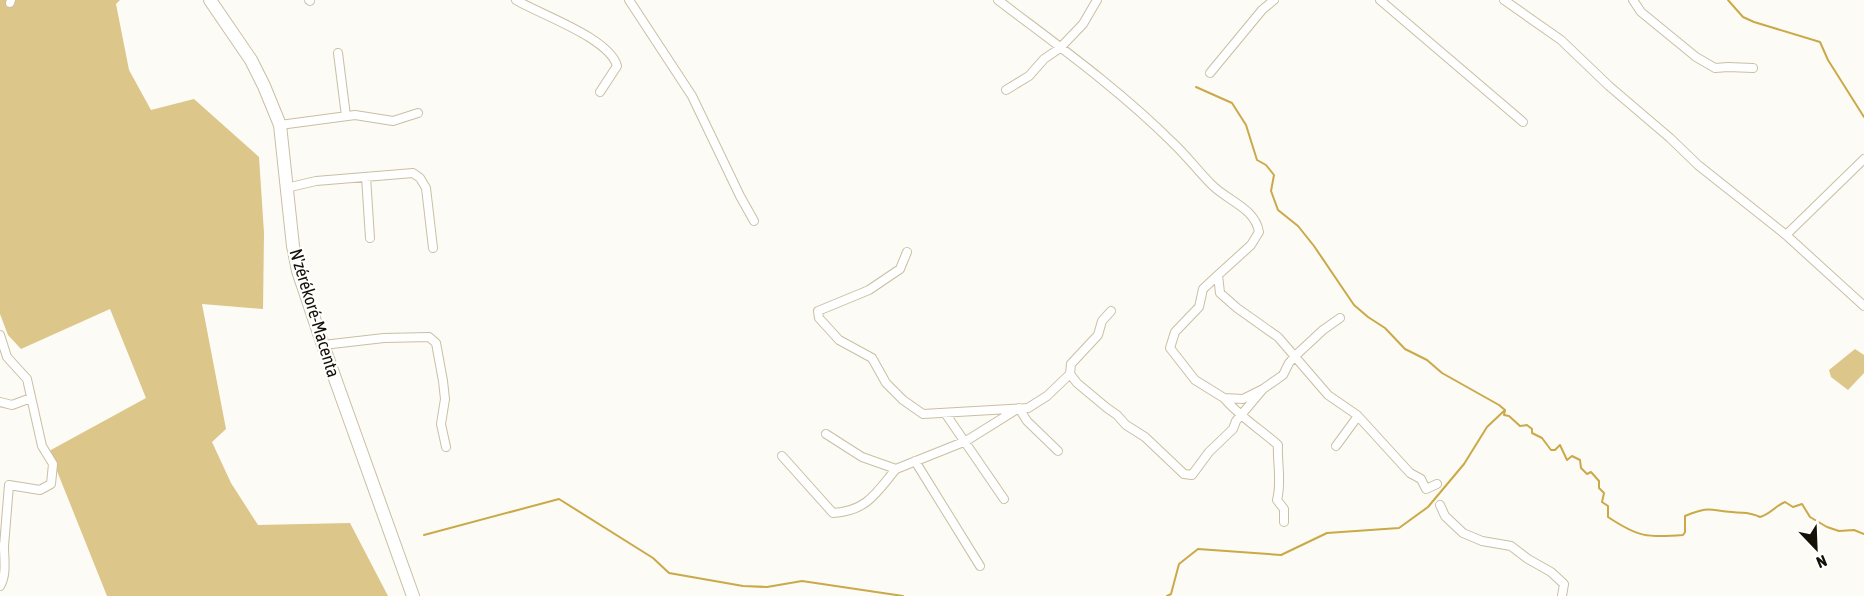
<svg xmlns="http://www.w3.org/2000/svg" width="1864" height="596" font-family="'Asap Condensed',sans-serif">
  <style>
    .green { fill: #dcc689 }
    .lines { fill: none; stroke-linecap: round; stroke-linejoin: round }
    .stream { stroke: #caa948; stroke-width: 2 }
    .minor-casing { stroke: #c9bfa2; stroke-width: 10 }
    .highway-casing { stroke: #c9bfa2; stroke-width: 14 }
    .minor { stroke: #fff; stroke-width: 8 }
    .highway { stroke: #fff; stroke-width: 12 }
    .labels { text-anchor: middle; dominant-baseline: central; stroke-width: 4.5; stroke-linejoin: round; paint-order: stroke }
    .street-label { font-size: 18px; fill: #151107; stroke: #fff }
  </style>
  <rect width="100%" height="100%" fill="#fdfbf5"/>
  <path class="green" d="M 0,0 L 120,0 L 116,4 L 129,70 L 151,110 L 194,99 L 259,157 L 264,233 L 263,309 L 202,304 L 226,429 L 212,442 L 231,483 L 258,525 L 350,523 L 388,596 L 107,596 L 49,451 L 146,398 L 110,309 L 21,349 L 8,335 L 0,314 Z
    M 1855,349 L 1864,355 L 1864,373 L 1848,390 L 1831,377 L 1829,370 Z"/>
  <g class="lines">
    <path class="stream" d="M 1728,0 L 1743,17 L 1754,22 L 1820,42 L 1828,60 L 1864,117
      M 1196,87 L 1232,103 L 1246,125 L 1257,160 L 1266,165 L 1274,175 L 1271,191 L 1278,210 L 1298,226 L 1314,246 L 1354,305 L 1368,317 L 1385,328 L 1405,349 L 1427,360 L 1442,373 L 1499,405 L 1505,410 L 1504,415 L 1509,416 L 1520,426 L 1527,425 L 1532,429 L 1532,433 L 1542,438 L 1551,450 L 1555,450 L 1560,445 L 1567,460 L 1572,456 L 1580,460 L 1581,468 L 1587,474 L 1591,472 L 1599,481 L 1599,488 L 1604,493 L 1602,502 L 1608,506 L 1608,517 C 1638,537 1647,538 1683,535 L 1685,532 L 1685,516 C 1710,506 1708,510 1732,512 C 1745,514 1746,511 1760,517 C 1771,514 1775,506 1785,502 L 1793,507 L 1802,504 L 1810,517 L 1827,527 L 1839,531 L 1854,530 L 1864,534
      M 424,535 L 559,499 L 653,558 L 669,573 L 743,586 L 767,587 L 802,581 L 903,596
      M 1167,596 L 1171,594 L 1179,564 L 1198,549 L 1281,555 L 1327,533 L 1399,528 L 1428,507 L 1464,464 L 1487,427 L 1505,410"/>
    <defs>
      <path id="minor" d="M 309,0 L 310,1
        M 516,0 C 539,14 610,38 617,66 L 600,92
        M 629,0 L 692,96 L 740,196 L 754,221
        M 998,0 C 1057,45 1119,89 1172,142 C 1186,155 1198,171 1212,185 C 1228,201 1255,208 1259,232 L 1251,245 L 1218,275 L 1220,293 L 1237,308 L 1278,337 L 1328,395 L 1357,415 L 1410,473 L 1421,479 L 1426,489 L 1437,484
        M 1380,0 L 1523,122
        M 1504,0 L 1561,40 L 1609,86 L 1670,138 L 1698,165 L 1786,235 L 1864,306
        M 1633,0 L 1641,12 L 1696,57 L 1715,68 L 1728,67 L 1753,68
        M 10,3 L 11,0
        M 338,53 L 346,116
        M 1210,73 L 1262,10 L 1274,0
        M 1006,90 L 1029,76 L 1044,59 L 1060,48 L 1083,24 L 1097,0
        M 280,125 L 355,115 L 393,121 L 418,113
        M 366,177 L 370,238
        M 286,188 L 316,181 L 413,173 L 420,178 L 426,188 L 433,248
        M 1786,235 L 1864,159
        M 907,252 L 900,269 L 869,290 L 818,311 L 819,318 L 839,340 L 872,358 L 886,383 L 903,400 L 923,414 L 1028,408 L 1047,396 L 1070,374
        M 1218,275 L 1203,289 L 1199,307 L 1175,332 L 1170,348 L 1195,380 L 1224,398 L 1243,399 L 1263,389 L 1283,375 L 1289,363 L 1295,356 L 1323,330 L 1340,318
        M 1111,311 L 1102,321 L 1098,335 L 1071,364 L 1070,374 L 1077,383 L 1107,408 L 1117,415 L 1126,425 L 1145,437 L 1184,474 L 1192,475 L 1209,452 L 1233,429 L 1236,421 L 1263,389
        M 0,335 L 7,357 L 27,379 L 42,446 L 53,464 L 51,484 L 40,490 L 9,485 L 4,546 L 0,547
        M 323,345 L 384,338 L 429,337 L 436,343 L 443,381 L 445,399 L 441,424 L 446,447
        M 1224,398 C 1240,417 1260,429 1278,445 C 1277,463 1282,482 1277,500 L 1284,509 L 1284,522
        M 0,402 L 12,405 L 31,398
        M 945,413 L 1004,499
        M 826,434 L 862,457 L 896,469 L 966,441 L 1019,408 L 1027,421 L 1058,451
        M 1336,446 L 1358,416
        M 782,456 L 833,513 C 867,511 876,493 896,469
        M 915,461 L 980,566
        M 1440,505 L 1445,516 L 1463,533 L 1482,541 L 1511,546 L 1528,559 L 1551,572 L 1564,584 L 1562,596
        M 0,586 C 7,575 4,559 4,546"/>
      <path id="highway" d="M 210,0 L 251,60 L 264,86 L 280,125 L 293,246 L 298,271 L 323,345 L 413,596"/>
    </defs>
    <use href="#minor" class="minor-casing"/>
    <use href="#highway" class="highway-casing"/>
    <use href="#minor" class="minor"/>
    <use href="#highway" class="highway"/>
  </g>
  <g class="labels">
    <g class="street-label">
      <text transform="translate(315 313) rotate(73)">N'zérékoré-Macenta</text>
    </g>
  </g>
  <g transform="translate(1816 548) rotate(157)" stroke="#ffffff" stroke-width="4.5" paint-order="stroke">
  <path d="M0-4.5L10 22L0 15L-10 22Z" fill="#151107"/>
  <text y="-9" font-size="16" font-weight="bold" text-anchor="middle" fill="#151107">N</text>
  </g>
</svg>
